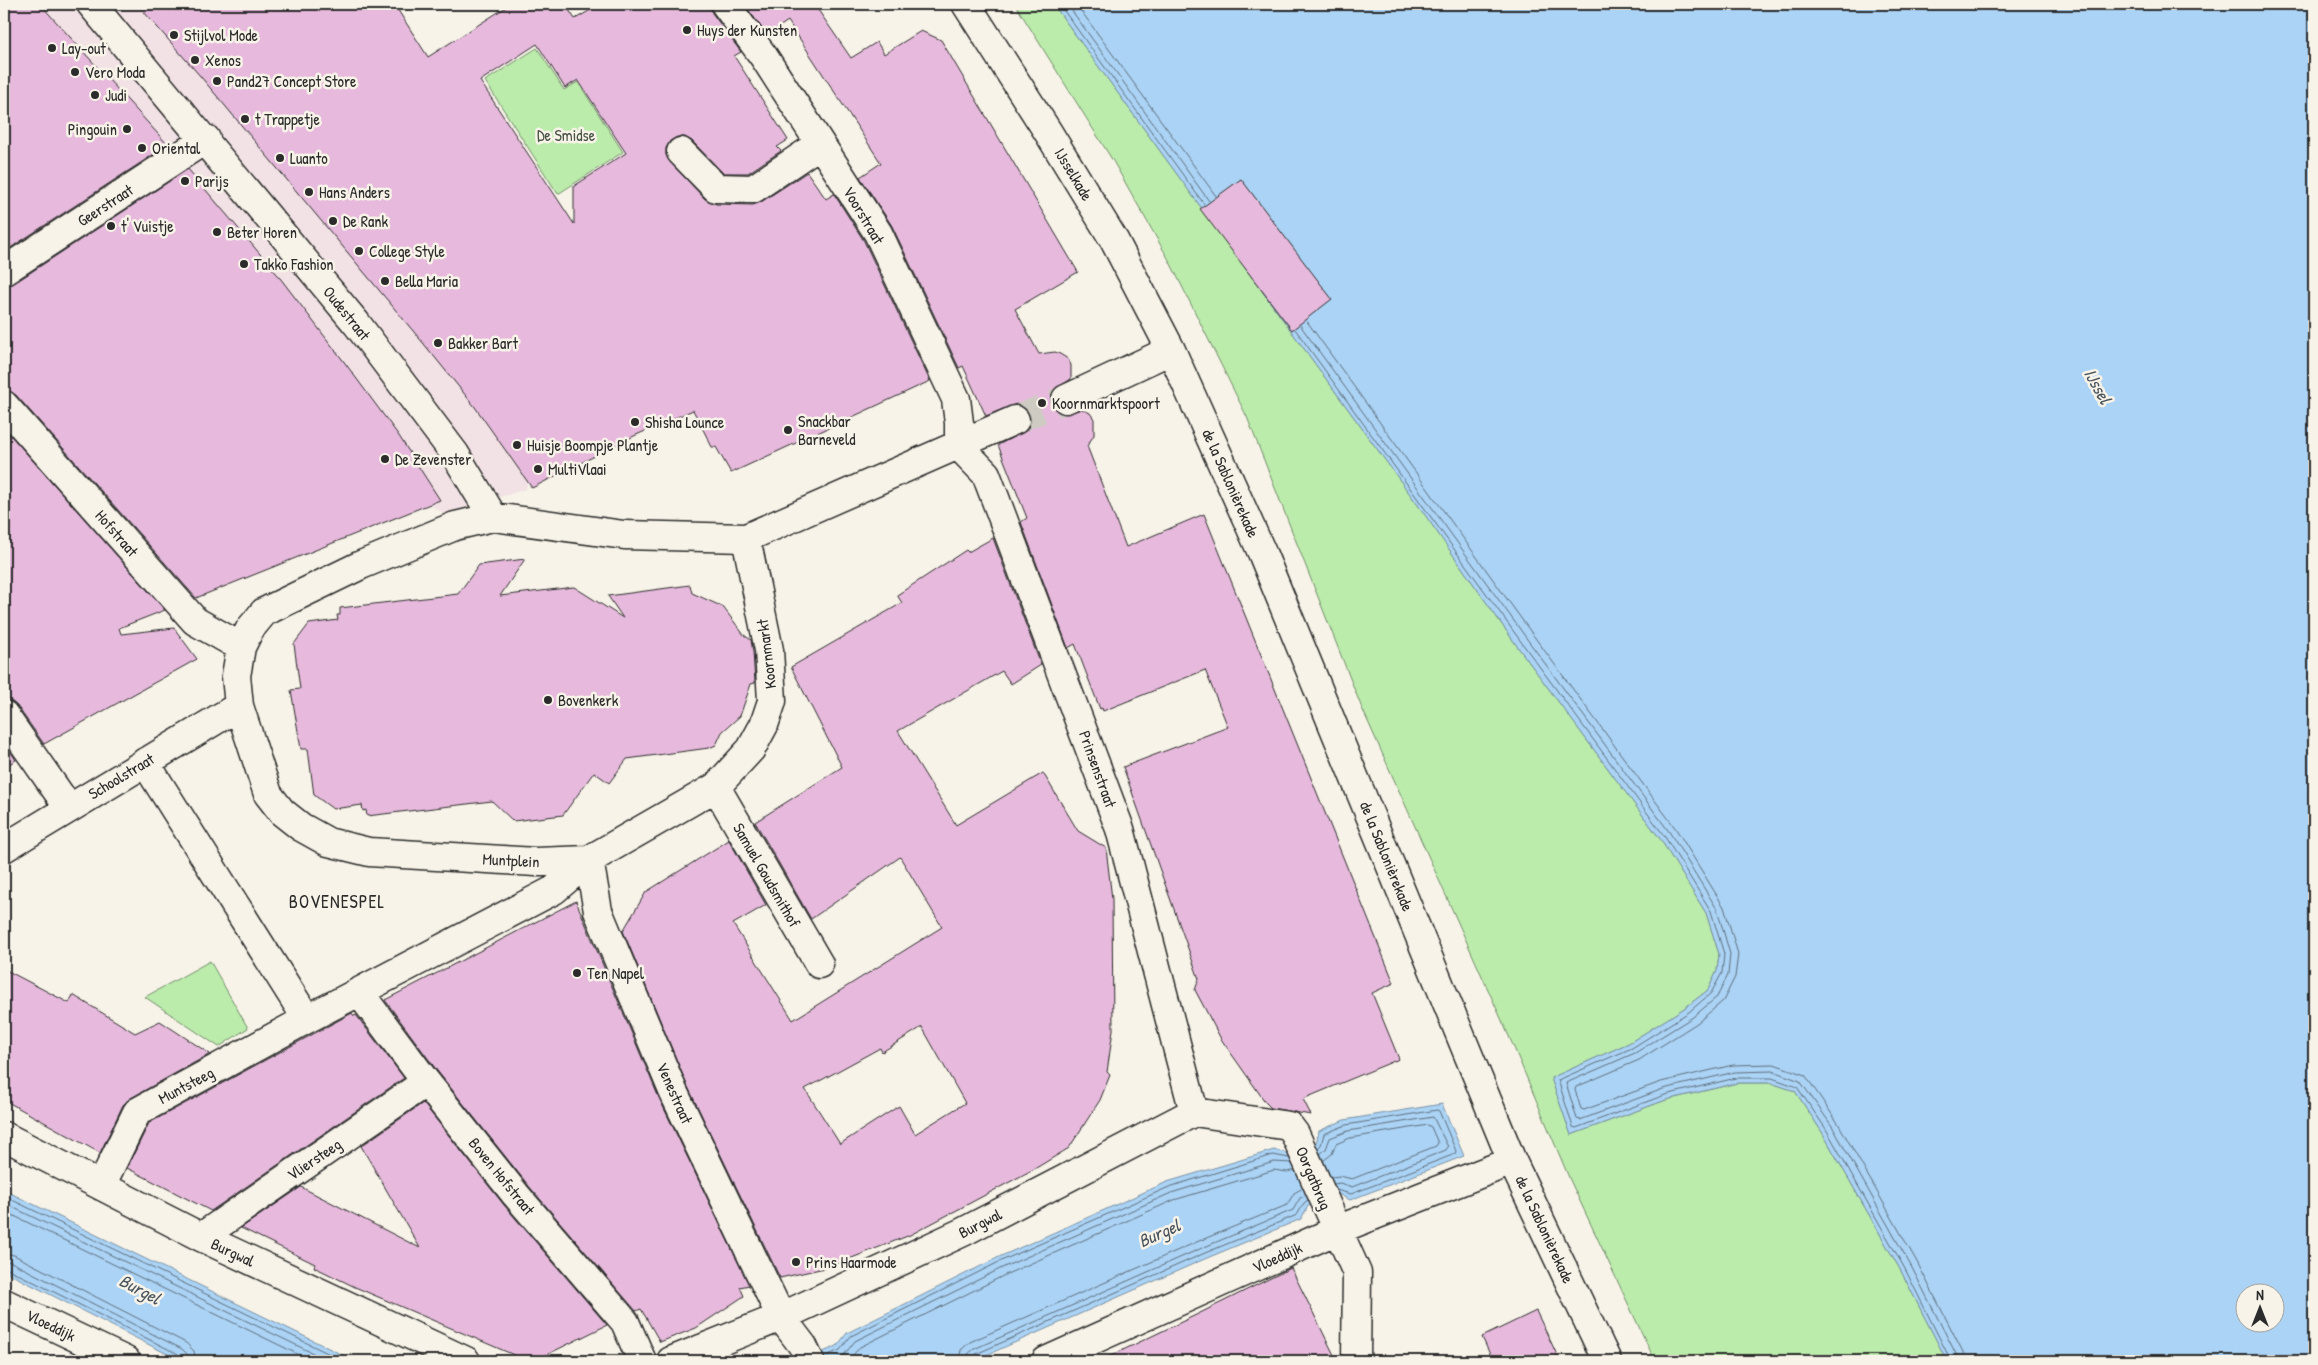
<svg xmlns="http://www.w3.org/2000/svg" width="2318" height="1365" font-family="'Patrick Hand',sans-serif">
  <style>
    .built { fill: #f2e2e5 }
    .green { fill: #bbecab; stroke: #738c6b }
    .water { fill: #abd3f5; stroke: #7890a4; fill-rule: evenodd }
    .lines { fill: none; stroke-linecap: round; stroke-linejoin: round }
    .shore { stroke: #5e6e7c; stroke-width: 1 }
    .building { fill: #e7badd; stroke: #2b2b2b; fill-rule: evenodd }
    .minor-tunnel { stroke: #cecbc2; stroke-width: 28; stroke-dasharray: 28 14; stroke-linecap: butt }
    .minor-casing { stroke: #2b2b2b; stroke-width: 31 }
    .minor { stroke: #f7f3e8; stroke-width: 28 }
    .poi-dot { fill: #2b2b2b; stroke: #f7f3e8; stroke-width: 2 }
    .labels { text-anchor: middle; dominant-baseline: central; stroke-width: 5; stroke-linejoin: round; paint-order: stroke }
    .poi-label { font-size: 16px; fill: #2b2b2b; stroke: #f7f3e8; text-anchor: start }
    .park-label { font-size: 16px; fill: #485245; stroke: #f7f3e8 }
    .street-label { font-size: 16px; fill: #2b2b2b; stroke: #f7f3e8 }
    .water-label { font-size: 18px; font-style: italic; fill: #4b555e; stroke: #f7f3e8 }
    .neighbourhood-label { font-size: 18px; letter-spacing: 1px; fill: #2b2b2b; stroke: #f7f3e8 }
  </style>
  <rect width="100%" height="100%" fill="#f7f3e8"/>
  <filter id="ink" filterUnits="userSpaceOnUse"><feTurbulence type="fractalNoise" baseFrequency=".02" numOctaves="2"/><feDisplacementMap in="SourceGraphic" scale="10" xChannelSelector="R" yChannelSelector="G"/><feConvolveMatrix kernelMatrix="1 2 1 2 8 2 1 2 1" color-interpolation-filters="sRGB"/></filter>
  <g filter="url(#ink)">
    <path class="built" d="M 4,4 L 277,4 L 323,71 L 554,376 L 526,489 L 445,514 L 343,455 L 141,278 L 4,377 L 4,111 L 29,89 L 4,52 Z"/>
    <path class="green" d="M 1015,4 L 1053,4 L 1423,512 L 1517,646 L 1661,840 L 1706,913 L 1719,954 L 1717,971 L 1708,990 L 1686,1007 L 1629,1043 L 1551,1078 L 1571,1135 L 1666,1100 L 1737,1083 L 1771,1083 L 1795,1091 L 1822,1132 L 1901,1271 L 1947,1361 L 1655,1361 L 1570,1180 L 1512,1043 L 1361,706 L 1247,417 L 1169,260 L 1113,161 Z
      M 537,48 L 564,90 L 578,82 L 623,152 L 558,194 L 485,81 Z
      M 210,961 L 248,1028 L 219,1047 L 145,997 Z"/>
    <path class="water" d="M 1053,4 L 2314,4 L 2314,1361 L 1947,1361 L 1901,1271 L 1822,1132 L 1795,1091 L 1771,1083 L 1737,1083 L 1666,1100 L 1571,1135 L 1551,1078 L 1629,1043 L 1686,1007 L 1708,990 L 1717,971 L 1719,954 L 1706,913 L 1661,840 L 1517,646 L 1423,512 ZM 2246,1292 L 2276,1292 L 2276,1322 L 2246,1322 Z
      M 1442,1104 L 1464,1156 L 1350,1200 L 1338,1194 L 1308,1206 L 1301,1219 L 1207,1258 L 973,1361 L 802,1361 L 837,1346 L 847,1333 L 999,1257 L 1167,1182 L 1274,1150 L 1287,1153 L 1316,1143 L 1319,1131 L 1344,1120 Z
      M 4,1190 L 355,1361 L 181,1361 L 4,1271 Z"/>
    <g class="lines">
      <path class="shore" d="M 1059,4 L 1204,204
        M 1067,4 L 1209,201
        M 1076,4 L 1216,196
        M 1306,320 L 1533,635 L 1676,829 L 1724,907 L 1738,954 L 1735,977 L 1723,1001 L 1697,1023 L 1639,1060 L 1576,1087 L 1575,1090 L 1581,1109 L 1584,1110 L 1661,1082 L 1733,1065 L 1774,1064 L 1805,1075 L 1838,1123 L 1917,1262 L 1963,1352 L 1965,1361
        M 1300,325 L 1527,639 L 1670,833 L 1717,909 L 1730,954 L 1728,975 L 1717,997 L 1693,1017 L 1635,1053 L 1566,1083 L 1577,1119 L 1580,1120 L 1663,1089 L 1735,1072 L 1773,1071 L 1800,1081 L 1832,1126 L 1911,1266 L 1956,1354 L 1958,1361
        M 1295,329 L 1522,643 L 1665,837 L 1711,911 L 1724,954 L 1722,973 L 1711,993 L 1689,1012 L 1632,1048 L 1558,1080 L 1573,1127 L 1576,1128 L 1665,1095 L 1736,1078 L 1772,1078 L 1797,1087 L 1826,1129 L 1905,1269 L 1951,1361
        M 1318,1148 L 1321,1145 L 1324,1134 L 1346,1125 L 1437,1110 L 1439,1111 L 1456,1151 L 1455,1154 L 1351,1194 L 1336,1190
        M 1320,1154 L 1326,1149 L 1330,1138 L 1348,1131 L 1433,1117 L 1448,1147 L 1446,1150 L 1352,1187 L 1340,1183 L 1334,1184
        M 1323,1161 L 1332,1154 L 1336,1144 L 1350,1138 L 1428,1125 L 1431,1127 L 1438,1143 L 1436,1146 L 1352,1179 L 1340,1176 L 1331,1177
        M 4,1196 L 344,1361
        M 4,1203 L 329,1361
        M 4,1211 L 312,1361
        M 4,1253 L 14,1255 L 186,1343 L 194,1351 L 196,1361
        M 4,1261 L 11,1262 L 182,1349 L 187,1354 L 188,1361
        M 4,1267 L 178,1354 L 182,1361
        M 824,1357 L 840,1350 L 851,1336 L 1001,1261 L 1169,1187 L 1273,1155 L 1289,1158
        M 831,1361 L 844,1355 L 855,1341 L 1004,1267 L 1171,1193 L 1274,1162 L 1292,1163
        M 848,1361 L 860,1347 L 1007,1274 L 1174,1200 L 1274,1170 L 1287,1172 L 1295,1170
        M 959,1361 L 961,1350 L 970,1342 L 1199,1241 L 1287,1205 L 1294,1193 L 1303,1188
        M 966,1361 L 968,1354 L 974,1349 L 1202,1248 L 1293,1210 L 1300,1198 L 1306,1195
        M 973,1361 L 976,1354 L 1205,1253 L 1297,1215 L 1304,1203 L 1308,1200"/>
    </g>
    <path class="building" d="M 4,4 L 40,4 L 168,145 L 4,252 Z
      M 137,4 L 394,4 L 428,57 L 511,4 L 565,4 L 575,19 L 601,4 L 710,4 L 712,13 L 741,52 L 734,56 L 788,140 L 777,147 L 781,151 L 748,173 L 723,173 L 692,141 L 685,137 L 677,137 L 670,141 L 666,148 L 666,155 L 670,162 L 705,199 L 716,204 L 753,205 L 761,202 L 807,172 L 826,199 L 834,194 L 864,241 L 930,381 L 731,473 L 716,447 L 712,447 L 693,410 L 634,436 L 532,488 L 475,407 L 424,344 L 201,77 ZM 537,44 L 565,88 L 578,80 L 626,153 L 574,186 L 574,224 L 480,81 Z
      M 744,4 L 814,4 L 851,58 L 877,42 L 884,54 L 921,31 L 941,40 L 1078,272 L 1015,309 L 1039,354 L 1055,352 L 1060,354 L 1068,359 L 1071,365 L 1071,379 L 1054,390 L 1051,397 L 1052,405 L 1057,411 L 1064,414 L 1082,409 L 1090,413 L 1094,419 L 1094,435 L 1087,446 L 1126,547 L 1204,514 L 1394,983 L 1372,993 L 1399,1059 L 1303,1099 L 1311,1115 L 1271,1108 L 1266,1103 L 1221,1039 L 1195,990 L 1199,979 L 1123,767 L 1228,727 L 1205,670 L 1103,711 L 1102,708 L 1100,709 L 1075,644 L 1068,648 L 1021,522 L 1027,518 L 998,445 L 1027,430 L 1031,421 L 1029,413 L 1024,407 L 1016,404 L 986,416 L 963,366 L 959,368 L 892,226 L 860,177 L 881,163 L 788,21 L 767,35 Z
      M 188,169 L 277,274 L 345,363 L 399,436 L 440,500 L 196,598 L 16,395 L 4,390 L 4,286 L 13,284 Z
      M 1241,179 L 1332,299 L 1292,330 L 1200,209 Z
      M 4,428 L 165,610 L 119,628 L 121,634 L 174,628 L 197,659 L 44,744 L 17,706 L 11,701 L 4,700 Z
      M 993,538 L 1041,665 L 1011,684 L 1002,671 L 898,731 L 956,825 L 1043,773 L 1078,831 L 1106,848 L 1112,899 L 1113,1030 L 1107,1072 L 1110,1075 L 1100,1100 L 1069,1148 L 1036,1168 L 910,1235 L 829,1267 L 780,1278 L 687,1085 L 623,931 L 646,892 L 729,840 L 766,905 L 733,924 L 793,1020 L 942,927 L 900,857 L 811,919 L 755,822 L 842,767 L 791,667 L 902,603 L 897,595 L 966,550 L 968,552 ZM 922,1027 L 965,1103 L 915,1134 L 899,1106 L 840,1144 L 805,1089 L 880,1048 L 882,1052 Z
      M 525,559 L 500,596 L 574,587 L 623,618 L 608,596 L 690,585 L 692,593 L 723,607 L 744,635 L 751,640 L 753,652 L 755,683 L 751,684 L 740,716 L 722,732 L 716,745 L 709,748 L 627,759 L 609,783 L 594,772 L 563,815 L 513,821 L 492,801 L 367,816 L 366,810 L 363,811 L 362,805 L 333,809 L 314,795 L 308,749 L 301,749 L 291,690 L 300,689 L 294,644 L 309,624 L 338,620 L 337,615 L 340,615 L 340,608 L 458,594 L 479,565 Z
      M 4,742 L 16,760 L 4,767 Z
      M 576,901 L 659,1098 L 749,1285 L 740,1287 L 744,1296 L 696,1328 L 660,1342 L 641,1309 L 636,1311 L 528,1185 L 438,1072 L 385,1000 Z
      M 4,969 L 69,1003 L 73,995 L 135,1033 L 160,1021 L 210,1054 L 129,1099 L 123,1105 L 100,1153 L 4,1100 Z
      M 352,1013 L 354,1016 L 356,1015 L 404,1078 L 211,1211 L 127,1168 L 149,1123 Z
      M 423,1103 L 504,1205 L 607,1325 L 534,1361 L 528,1361 L 355,1287 L 314,1267 L 315,1264 L 241,1228 L 301,1187 L 420,1248 L 361,1146 Z
      M 1291,1268 L 1337,1361 L 1100,1361 L 1196,1315 Z
      M 1536,1311 L 1560,1361 L 1493,1361 L 1482,1337 Z"/>
    <g class="lines">
      <path class="minor-tunnel" d="M 1015,420 L 1066,399"/>
      <defs>
        <path id="minor" d="M 91,4 L 357,324 L 455,454 L 493,517
          M 725,4 L 764,57 L 878,233 L 956,399 L 959,423 L 959,446
          M 966,4 L 1048,132 L 1114,240 L 1171,350 L 1263,555 L 1512,1161 L 1607,1361
          M 681,152 L 716,188 L 753,189 L 820,144
          M 4,271 L 206,139
          M 1066,399 L 1171,350
          M 4,405 L 195,621 L 241,647
          M 959,446 L 986,474 L 1120,829 L 1194,1112
          M 4,715 L 69,808
          M 145,762 L 307,1019
          M 716,787 L 819,964
          M 4,848 L 239,706
          M 589,860 L 536,862 L 369,852 L 328,842 L 301,827 L 282,812 L 268,794 L 239,706 L 236,676 L 241,647 L 250,629 L 264,612 L 361,565 L 455,526 L 493,517 L 624,535 L 746,538 L 1015,420
          M 589,860 L 598,911 L 673,1091 L 781,1317 L 803,1346 L 810,1361
          M 359,992 L 426,1082 L 516,1195 L 625,1322 L 642,1361
          M 4,1136 L 201,1237 L 466,1361
          M 101,1186 L 137,1112 L 307,1019 L 554,890 L 589,860 L 716,787 L 751,749 L 764,725 L 772,701 L 769,650 L 746,538
          M 201,1237 L 426,1082
          M 4,1303 L 126,1361
          M 671,1361 L 781,1317 L 963,1232 L 1194,1112 L 1289,1126 L 1295,1134 L 1357,1273 L 1356,1361
          M 1046,1361 L 1337,1230 L 1512,1161"/>
      </defs>
      <use href="#minor" class="minor-casing"/>
      <use href="#minor" class="minor"/>
    </g>
  </g>
  <g class="poi-dot">
    <circle cx="687" cy="30" r="5"/>
    <circle cx="174" cy="35" r="5"/>
    <circle cx="52" cy="48" r="5"/>
    <circle cx="195" cy="60" r="5"/>
    <circle cx="75" cy="72" r="5"/>
    <circle cx="217" cy="81" r="5"/>
    <circle cx="95" cy="95" r="5"/>
    <circle cx="245" cy="119" r="5"/>
    <circle cx="127" cy="129" r="5"/>
    <circle cx="142" cy="148" r="5"/>
    <circle cx="280" cy="158" r="5"/>
    <circle cx="185" cy="181" r="5"/>
    <circle cx="309" cy="192" r="5"/>
    <circle cx="333" cy="221" r="5"/>
    <circle cx="111" cy="226" r="5"/>
    <circle cx="217" cy="232" r="5"/>
    <circle cx="359" cy="251" r="5"/>
    <circle cx="244" cy="264" r="5"/>
    <circle cx="385" cy="281" r="5"/>
    <circle cx="438" cy="343" r="5"/>
    <circle cx="1042" cy="403" r="5"/>
    <circle cx="635" cy="422" r="5"/>
    <circle cx="788" cy="430" r="5"/>
    <circle cx="517" cy="445" r="5"/>
    <circle cx="385" cy="459" r="5"/>
    <circle cx="538" cy="469" r="5"/>
    <circle cx="548" cy="700" r="5"/>
    <circle cx="577" cy="973" r="5"/>
    <circle cx="796" cy="1262" r="5"/>
  </g>
  <g class="labels">
    <g class="poi-label">
      <text x="697" y="30">Huys der Kunsten</text>
      <text x="184" y="35">Stijlvol Mode</text>
      <text x="62" y="48">Lay-out</text>
      <text x="205" y="60">Xenos</text>
      <text x="85" y="72">Vero Moda</text>
      <text x="227" y="81">Pand27 Concept Store</text>
      <text x="105" y="95">Judi</text>
      <text x="255" y="119">t Trappetje</text>
      <text x="117" y="129" text-anchor="end">Pingouin</text>
      <text x="152" y="148">Oriental</text>
      <text x="290" y="158">Luanto</text>
      <text x="195" y="181">Parijs</text>
      <text x="319" y="192">Hans Anders</text>
      <text x="343" y="221">De Rank</text>
      <text x="121" y="226">t' Vuistje</text>
      <text x="227" y="232">Beter Horen</text>
      <text x="369" y="251">College Style</text>
      <text x="254" y="264">Takko Fashion</text>
      <text x="395" y="281">Bella Maria</text>
      <text x="448" y="343">Bakker Bart</text>
      <text x="1052" y="403">Koornmarktspoort</text>
      <text x="798" y="421">Snackbar<tspan x="798" dy="18">Barneveld</tspan></text>
      <text x="645" y="422">Shisha Lounce</text>
      <text x="527" y="445">Huisje Boompje Plantje</text>
      <text x="395" y="459">De Zevenster</text>
      <text x="548" y="469">MultiVlaai</text>
      <text x="558" y="700">Bovenkerk</text>
      <text x="587" y="973">Ten Napel</text>
      <text x="806" y="1262">Prins Haarmode</text>
    </g>
    <g class="park-label">
      <text x="566" y="135">De Smidse</text>
    </g>
    <g class="street-label">
      <text transform="translate(1074 174) rotate(59)">IJsselkade</text>
      <text transform="translate(105 205) rotate(-33)">Geerstraat</text>
      <text transform="translate(864 215) rotate(59)">Voorstraat</text>
      <text transform="translate(347 313) rotate(51)">Oudestraat</text>
      <text transform="translate(1231 483) rotate(66)">de la Sablonièrekade</text>
      <text transform="translate(117 533) rotate(49)">Hofstraat</text>
      <text transform="translate(766 654) rotate(-97)">Koornmarkt</text>
      <text transform="translate(1098 769) rotate(70)">Prinsenstraat</text>
      <text transform="translate(121 776) rotate(-31)">Schoolstraat</text>
      <text transform="translate(1387 856) rotate(68)">de la Sablonièrekade</text>
      <text transform="translate(511 860) rotate(3)">Muntplein</text>
      <text transform="translate(767 875) rotate(60)">Samuel Goudsmithof</text>
      <text transform="translate(186 1085) rotate(-28)">Muntsteeg</text>
      <text transform="translate(675 1093) rotate(66)">Venestraat</text>
      <text transform="translate(314 1159) rotate(-34)">Vliersteeg</text>
      <text transform="translate(502 1176) rotate(51)">Boven Hofstraat</text>
      <text transform="translate(1314 1178) rotate(67)">Oorgatbrug</text>
      <text transform="translate(980 1223) rotate(-27)">Burgwal</text>
      <text transform="translate(1545 1229) rotate(65)">de la Sablonièrekade</text>
      <text transform="translate(233 1252) rotate(25)">Burgwal</text>
      <text transform="translate(1277 1257) rotate(-24)">Vloeddijk</text>
      <text transform="translate(51 1325) rotate(26)">Vloeddijk</text>
    </g>
    <g class="water-label">
      <text transform="translate(2098 386) rotate(61)">IJssel</text>
      <text transform="translate(1159 1233) rotate(-24)">Burgel</text>
      <text transform="translate(140 1289) rotate(28)">Burgel</text>
    </g>
    <g class="neighbourhood-label">
      <text x="337" y="901">BOVENESPEL</text>
    </g>
  </g>
  <rect width="2318" height="1365" fill="none" stroke="#f7f3e8" stroke-width="20"/>
  <rect x="10" y="10" width="2298" height="1345" fill="none" stroke="#2b2b2b" stroke-width="2" filter="url(#ink)"/>
  <g transform="translate(2260 1308)"><circle r="24" fill="#f7f3e8" stroke="#a5a39c"/>
  <path d="M0-4L9 19L0 12L-9 19Z" fill="#2b2b2b"/>
  <text y="-8" font-size="14" font-weight="bold" text-anchor="middle" fill="#2b2b2b">N</text>
  </g>
</svg>
